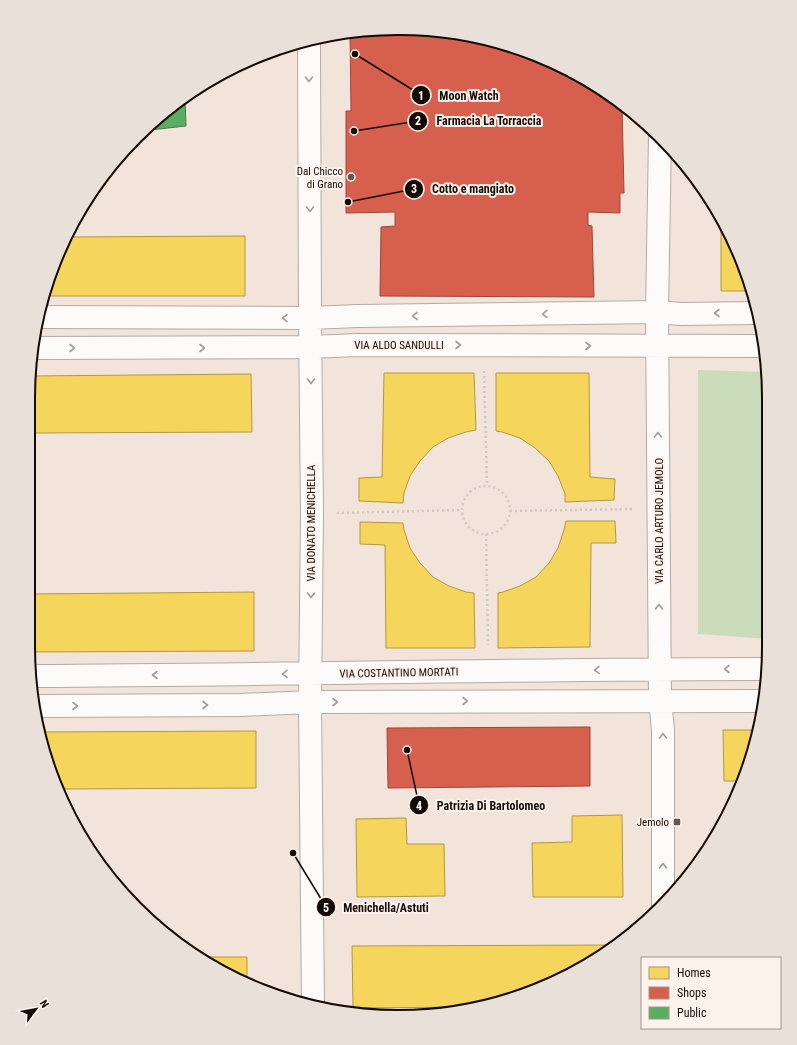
<svg xmlns="http://www.w3.org/2000/svg" width="797" height="1045" font-family="'Roboto Condensed',sans-serif">
  <style>
    .green { fill: #cbdcba }
    .homes { fill: #f6d55c; stroke: #b29842 }
    .shops { fill: #d6604d; stroke: #9c4638 }
    .public { fill: #5aae61; stroke: #457d46 }
    .lines { fill: none; stroke-linecap: round; stroke-linejoin: round }
    .minor-casing { stroke: #b5aaa3; stroke-width: 24 }
    .path { stroke: #ccc8c4; stroke-width: 2.5; stroke-dasharray: 2 3; stroke-linecap: butt }
    .minor { stroke: #fdfbfa; stroke-width: 22 }
    .oneway { stroke: #a09b98 }
    .poi-dot { fill: #625751; stroke: #fdf2ec; stroke-width: 1.5 }
    .labels { text-anchor: middle; dominant-baseline: central; stroke-width: 4; stroke-linejoin: round; paint-order: stroke }
    .poi-label { font-size: 11px; fill: #140b06; stroke: #fdf2ec; text-anchor: end }
    .street-label { font-size: 11px; fill: #140b06; stroke: #fdf2ec }
    .rim { fill: none; stroke: #140b06; stroke-width: 2 }
    .leader { fill: none; stroke: #140b06; stroke-width: 1.5 }
    .callout-dot { fill: #140b06; stroke: #fdf2ec; stroke-width: 1.5 }
    .mark-label { font-size: 12px; text-anchor: middle; font-weight: bold; fill: #fff }
    .callout-label { font-size: 12px; text-anchor: middle; font-weight: bold; fill: #140b06; stroke: #fdf2ec; stroke-width: 4; stroke-linejoin: round; paint-order: stroke }
  </style>
  <rect width="100%" height="100%" fill="#f3e4db"/>
  <path class="green" d="M 698,370 L 766,372 L 766,639 L 698,634 Z"/>
  <path class="homes" d="M 721,231 L 727,231 L 741,257 L 750,291 L 721,291 Z
    M 245,236 L 245,296 L 43,296 L 65,237 Z
    M 384,373 L 474,373 L 476,430 L 466,432 L 448,438 L 433,447 L 420,461 L 410,476 L 404,493 L 403,503 L 359,501 L 359,478 L 382,477 Z
    M 496,373 L 589,373 L 590,477 L 615,479 L 614,500 L 565,502 L 565,494 L 558,476 L 549,461 L 535,448 L 520,438 L 502,432 L 496,431 Z
    M 251,374 L 252,432 L 29,433 L 29,376 Z
    M 566,521 L 615,521 L 616,543 L 591,543 L 590,647 L 498,648 L 498,593 L 503,592 L 520,586 L 536,577 L 549,563 L 558,548 L 564,530 Z
    M 360,522 L 403,523 L 404,530 L 410,548 L 420,563 L 433,577 L 449,586 L 466,592 L 474,593 L 475,648 L 386,648 L 385,545 L 360,544 Z
    M 254,592 L 254,651 L 29,652 L 28,594 Z
    M 723,730 L 757,730 L 743,781 L 724,781 Z
    M 256,731 L 256,788 L 60,789 L 41,743 L 39,732 Z
    M 622,815 L 623,897 L 533,897 L 532,843 L 572,842 L 572,816 Z
    M 406,818 L 407,844 L 444,844 L 445,896 L 357,897 L 356,819 Z
    M 616,945 L 605,954 L 518,997 L 470,1007 L 353,1008 L 352,946 Z
    M 202,957 L 247,957 L 247,983 L 234,979 Z"/>
  <path class="shops" d="M 398,28 L 471,35 L 540,56 L 604,90 L 622,105 L 624,193 L 620,193 L 620,213 L 588,212 L 588,225 L 592,226 L 594,297 L 380,296 L 381,227 L 395,226 L 395,212 L 346,213 L 346,111 L 351,111 L 350,33 Z
    M 590,727 L 590,786 L 388,788 L 387,728 Z"/>
  <path class="public" d="M 185,98 L 186,126 L 150,130 Z"/>
  <g class="lines">
    <defs>
      <path id="minor" d="M 309,40 L 310,318 L 312,513 L 310,702 L 313,1006
        M 660,136 L 657,312 L 660,700 L 663,730 L 663,905
        M 38,317 L 310,318 L 358,316 L 657,312 L 681,314 L 756,313
        M 33,348 L 310,347 L 358,345 L 765,346
        M 32,676 C 277,675 521,669 766,669
        M 36,706 L 240,705 L 310,702 L 764,701"/>
    </defs>
    <use href="#minor" class="minor-casing"/>
    <path class="path" d="M 484,371 L 487,486
      M462 510a24 24 0 1 1 48 0a24 24 0 1 1-48 0Z
      M 510,511 L 632,509
      M 337,513 L 462,510
      M 486,534 L 488,645"/>
    <use href="#minor" class="minor"/>
  </g>
  <defs><path id="oneway-chevron" d="M-2-3.5L2.5 0L-2 3.5" fill="none" stroke-width="1.6" stroke-linecap="round" stroke-linejoin="round"/></defs>
  <g class="oneway">
    <use href="#oneway-chevron" transform="translate(309 79) rotate(90)"/>
    <use href="#oneway-chevron" transform="translate(310 209) rotate(90)"/>
    <use href="#oneway-chevron" transform="translate(717 313) rotate(-180)"/>
    <use href="#oneway-chevron" transform="translate(545 314) rotate(179)"/>
    <use href="#oneway-chevron" transform="translate(415 316) rotate(179)"/>
    <use href="#oneway-chevron" transform="translate(285 318) rotate(-179)"/>
    <use href="#oneway-chevron" transform="translate(458 345)"/>
    <use href="#oneway-chevron" transform="translate(588 346)"/>
    <use href="#oneway-chevron" transform="translate(72 348)"/>
    <use href="#oneway-chevron" transform="translate(202 348)"/>
    <use href="#oneway-chevron" transform="translate(311 381) rotate(89)"/>
    <use href="#oneway-chevron" transform="translate(658 435) rotate(-90)"/>
    <use href="#oneway-chevron" transform="translate(311 595) rotate(91)"/>
    <use href="#oneway-chevron" transform="translate(659 607) rotate(-90)"/>
    <use href="#oneway-chevron" transform="translate(727 669) rotate(-180)"/>
    <use href="#oneway-chevron" transform="translate(597 670) rotate(179)"/>
    <use href="#oneway-chevron" transform="translate(285 674) rotate(179)"/>
    <use href="#oneway-chevron" transform="translate(155 675) rotate(180)"/>
    <use href="#oneway-chevron" transform="translate(465 701)"/>
    <use href="#oneway-chevron" transform="translate(335 702)"/>
    <use href="#oneway-chevron" transform="translate(205 705)"/>
    <use href="#oneway-chevron" transform="translate(75 706)"/>
    <use href="#oneway-chevron" transform="translate(663 736) rotate(-90)"/>
    <use href="#oneway-chevron" transform="translate(663 866) rotate(-90)"/>
  </g>
  <g class="poi-dot">
    <circle cx="351" cy="177" r="4"/>
    <rect x="673" y="818" width="8" height="8" rx="2"/>
  </g>
  <g class="labels">
    <g class="poi-label">
      <text x="343" y="171">Dal Chicco<tspan x="343" dy="13">di Grano</tspan></text>
      <text x="669" y="822">Jemolo</text>
    </g>
    <g class="street-label">
      <text x="399" y="345">VIA ALDO SANDULLI</text>
      <text transform="translate(659 521) rotate(-90)">VIA CARLO ARTURO JEMOLO</text>
      <text transform="translate(311 523) rotate(-90)">VIA DONATO MENICHELLA</text>
      <text transform="translate(399 673) rotate(-1)">VIA COSTANTINO MORTATI</text>
    </g>
  </g>
  <path d="M0 0H797V1045H0ZM398 35H399A363 363 0 0 1 762 398V647A363 363 0 0 1 399 1010H398A363 363 0 0 1 35 647V398A363 363 0 0 1 398 35Z" fill="#eae0da" fill-rule="evenodd"/>
  <path class="rim" d="M398 35H399A363 363 0 0 1 762 398V647A363 363 0 0 1 399 1010H398A363 363 0 0 1 35 647V398A363 363 0 0 1 398 35Z"/>
  <path class="leader" d="M355 54L421 95M354 131L418 121M348 202L414 189M407 750L419 805M293 853L326 907"/>
  <g class="callout-dot">
    <circle cx="355" cy="54" r="4"/>
    <circle cx="354" cy="131" r="4"/>
    <circle cx="348" cy="202" r="4"/>
    <circle cx="407" cy="750" r="4"/>
    <circle cx="293" cy="853" r="4"/>
    <circle cx="421" cy="95" r="10"/>
    <circle cx="418" cy="121" r="10"/>
    <circle cx="414" cy="189" r="10"/>
    <circle cx="419" cy="805" r="10"/>
    <circle cx="326" cy="907" r="10"/>
  </g>
  <g class="mark-label">
    <text x="421" y="100">1</text>
    <text x="418" y="125">2</text>
    <text x="414" y="193">3</text>
    <text x="419" y="810">4</text>
    <text x="326" y="912">5</text>
  </g>
  <g class="callout-label">
    <text x="469" y="100">Moon Watch</text>
    <text x="489" y="125">Farmacia La Torraccia</text>
    <text x="473" y="193">Cotto e mangiato</text>
    <text x="491" y="810">Patrizia Di Bartolomeo</text>
    <text x="386" y="912">Menichella/Astuti</text>
  </g>
  <rect x="641" y="957" width="140" height="72" fill="#fdf2ec" stroke="#a09690"/>
  <rect x="649" y="967" width="20" height="12" fill="#f6d55c" stroke="#a09690"/>
  <text x="677" y="977" font-size="12" fill="#140b06">Homes</text>
  <rect x="649" y="987" width="20" height="12" fill="#d6604d" stroke="#a09690"/>
  <text x="677" y="997" font-size="12" fill="#140b06">Shops</text>
  <rect x="649" y="1007" width="20" height="12" fill="#5aae61" stroke="#a09690"/>
  <text x="677" y="1017" font-size="12" fill="#140b06">Public</text>
  <g transform="translate(36 1009) rotate(58)" stroke="#fdf2ec" stroke-width="3" paint-order="stroke">
  <path d="M0-3L7 15L0 10L-7 15Z" fill="#140b06"/>
  <text y="-6" font-size="11" font-weight="bold" text-anchor="middle" fill="#140b06">N</text>
  </g>
</svg>
